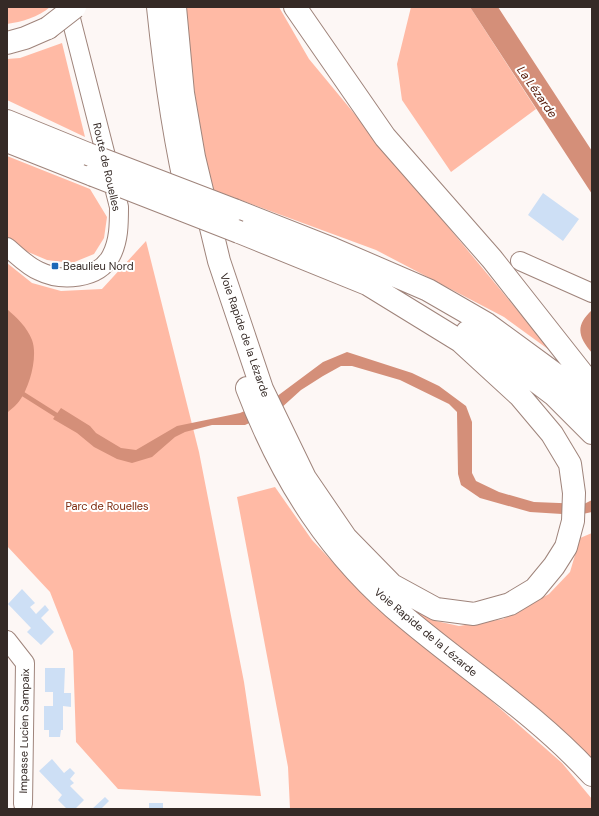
<svg xmlns="http://www.w3.org/2000/svg" width="599" height="816" font-family="'DM Sans',sans-serif">
  <style>
    .green { fill: #ffbaa5 }
    .water { fill: #d48f79 }
    .lines { fill: none; stroke-linecap: round; stroke-linejoin: round }
    .stream { stroke: #d48f79; stroke-width: 4.5 }
    .building { fill: #cddff5 }
    .minor-casing { stroke: #9f847b; stroke-width: 20 }
    .highway-casing { stroke: #9f847b; stroke-width: 24 }
    .minor { stroke: #fff; stroke-width: 18 }
    .highway { stroke: #fff; stroke-width: 22 }
    .highway-bridge-casing { stroke: #9f847b; stroke-width: 24; stroke-linecap: butt }
    .highway-bridge { stroke: #fff; stroke-width: 22 }
    .poi-dot { fill: #1e69b8; stroke: #fff; stroke-width: 1.5 }
    .labels { text-anchor: middle; dominant-baseline: central; stroke-width: 4; stroke-linejoin: round; paint-order: stroke }
    .street-label { font-size: 11px; fill: #352a26; stroke: #fff }
    .poi-label { font-size: 11px; fill: #352a26; stroke: #fff; text-anchor: start }
    .park-label { font-size: 11px; fill: #7c290d; stroke: #fff }
    .water-label { font-size: 12px; font-style: italic; fill: #511300; stroke: #fff }
  </style>
  <rect width="100%" height="100%" fill="#fdf7f5"/>
  <path class="green" d="M 7,7 L 50,7 C 39,17 21,22 7,24 Z
    M 186,7 L 279,7 L 309,59 L 552,352 L 504,317 L 376,250 L 211,189 L 193,83 Z
    M 411,7 L 470,7 L 536,109 L 451,172 L 402,100 L 397,64 Z
    M 62,43 L 85,137 L 7,100 L 7,59 L 20,58 Z
    M 7,156 L 90,189 L 107,217 L 104,238 L 94,254 L 72,263 L 47,260 L 21,249 L 7,237 Z
    M 146,241 L 199,452 L 244,682 L 261,796 L 118,789 L 76,742 L 73,651 L 50,592 L 7,546 L 7,263 L 32,283 L 61,291 L 102,289 Z
    M 275,487 L 312,540 L 374,606 L 486,696 L 562,763 L 592,799 L 592,809 L 290,809 L 288,767 L 237,497 Z
    M 592,533 L 592,763 L 401,604 L 436,621 L 459,626 L 503,619 L 549,594 L 570,572 L 580,538 Z"/>
  <path class="water" d="M 470,7 L 498,7 L 592,151 L 592,194 Z
    M 7,309 C 17,318 27,327 32,340 C 38,356 30,386 20,400 C 17,405 11,409 7,413 Z
    M 592,310 L 592,353 C 578,336 575,326 592,310 Z
    M 347,352 L 412,373 L 439,386 L 466,406 L 472,422 L 472,473 L 476,481 L 499,492 L 534,502 L 584,504 L 592,500 L 592,512 L 578,515 L 530,512 L 480,498 L 461,485 L 458,474 L 457,412 L 449,404 L 400,380 L 352,366 L 341,366 L 323,376 L 301,390 L 280,409 L 245,425 L 212,425 L 185,432 L 175,437 L 152,457 L 132,463 L 117,459 L 94,447 L 77,433 L 53,419 L 61,408 L 90,426 L 96,433 L 121,448 L 136,450 L 177,426 L 240,413 L 276,397 L 323,362 Z"/>
  <g class="lines">
    <path class="stream" d="M 23,394 L 61,418"/>
  </g>
  <path class="building" d="M 543,193 L 579,219 L 563,241 L 528,215 Z
    M 22,589 L 35,603 L 30,607 L 36,614 L 45,605 L 49,610 L 41,618 L 54,632 L 41,645 L 27,632 L 31,628 L 8,604 Z
    M 45,668 L 65,668 L 64,693 L 71,693 L 71,707 L 63,706 L 63,730 L 61,730 L 60,737 L 49,737 L 49,730 L 44,730 L 44,706 L 53,706 L 53,692 L 45,692 Z
    M 52,759 L 64,773 L 70,768 L 75,773 L 70,779 L 74,783 L 70,786 L 84,800 L 75,809 L 67,809 L 58,800 L 62,795 L 39,771 Z
    M 105,797 L 109,801 L 101,809 L 92,809 Z
    M 149,803 L 163,803 L 163,809 L 149,809 Z"/>
  <g class="lines">
    <defs>
      <path id="minor" d="M 7,247 C 17,255 27,266 39,271 C 61,282 98,280 111,256 C 119,241 119,224 119,207 L 68,7
        M 520,261 L 592,293
        M 7,640 L 25,663 L 23,804"/>
      <path id="highway" d="M 158,7 C 165,75 174,140 190,207
        M 175,7 L 183,93 L 194,157 L 219,261 L 262,389 L 305,478 L 346,538 L 392,585 L 436,609 L 474,614 L 510,604 L 535,589 L 554,566 L 566,547 L 573,521 L 574,493 L 570,464 L 552,434 L 520,396 L 460,341 L 364,282
        M 295,7 L 385,137 L 492,259 L 592,386
        M 7,43 L 25,38 L 48,28
        M 7,121 L 88,154
        M 7,141 L 93,175
        M 234,210 L 333,249 L 428,290 L 487,324 L 558,376 L 592,412
        M 239,232 L 377,288
        M 467,332 L 500,354 L 554,395 L 592,433
        M 247,388 C 282,480 331,557 407,619 C 469,671 537,715 592,775"/>
    </defs>
    <use href="#minor" class="minor-casing"/>
    <use href="#highway" class="highway-casing"/>
    <use href="#minor" class="minor"/>
    <use href="#highway" class="highway"/>
    <defs>
      <path id="highway-bridge" d="M 48,28 L 75,7
        M 88,154 L 234,210
        M 93,175 L 239,232"/>
    </defs>
    <use href="#highway-bridge" class="highway-bridge-casing"/>
    <use href="#highway-bridge" class="highway-bridge"/>
  </g>
  <rect class="poi-dot" x="51" y="262" width="8" height="8" rx="2"/>
  <g class="labels">
    <g class="street-label">
      <text transform="translate(107 167) rotate(77)">Route de Rouelles</text>
      <text transform="translate(245 335) rotate(71)">Voie Rapide de la Lézarde</text>
      <text transform="translate(426 632) rotate(40)">Voie Rapide de la Lézarde</text>
      <text transform="translate(24 731) rotate(-89)">Impasse Lucien Sampaix</text>
    </g>
    <g class="poi-label">
      <text x="63" y="266">Beaulieu Nord</text>
    </g>
    <g class="park-label">
      <text x="107" y="506">Parc de Rouelles</text>
    </g>
    <g class="water-label">
      <text transform="translate(537 92) rotate(55)">La Lézarde</text>
    </g>
  </g>
  <rect width="599" height="816" fill="none" stroke="#352a26" stroke-width="16"/>
</svg>
